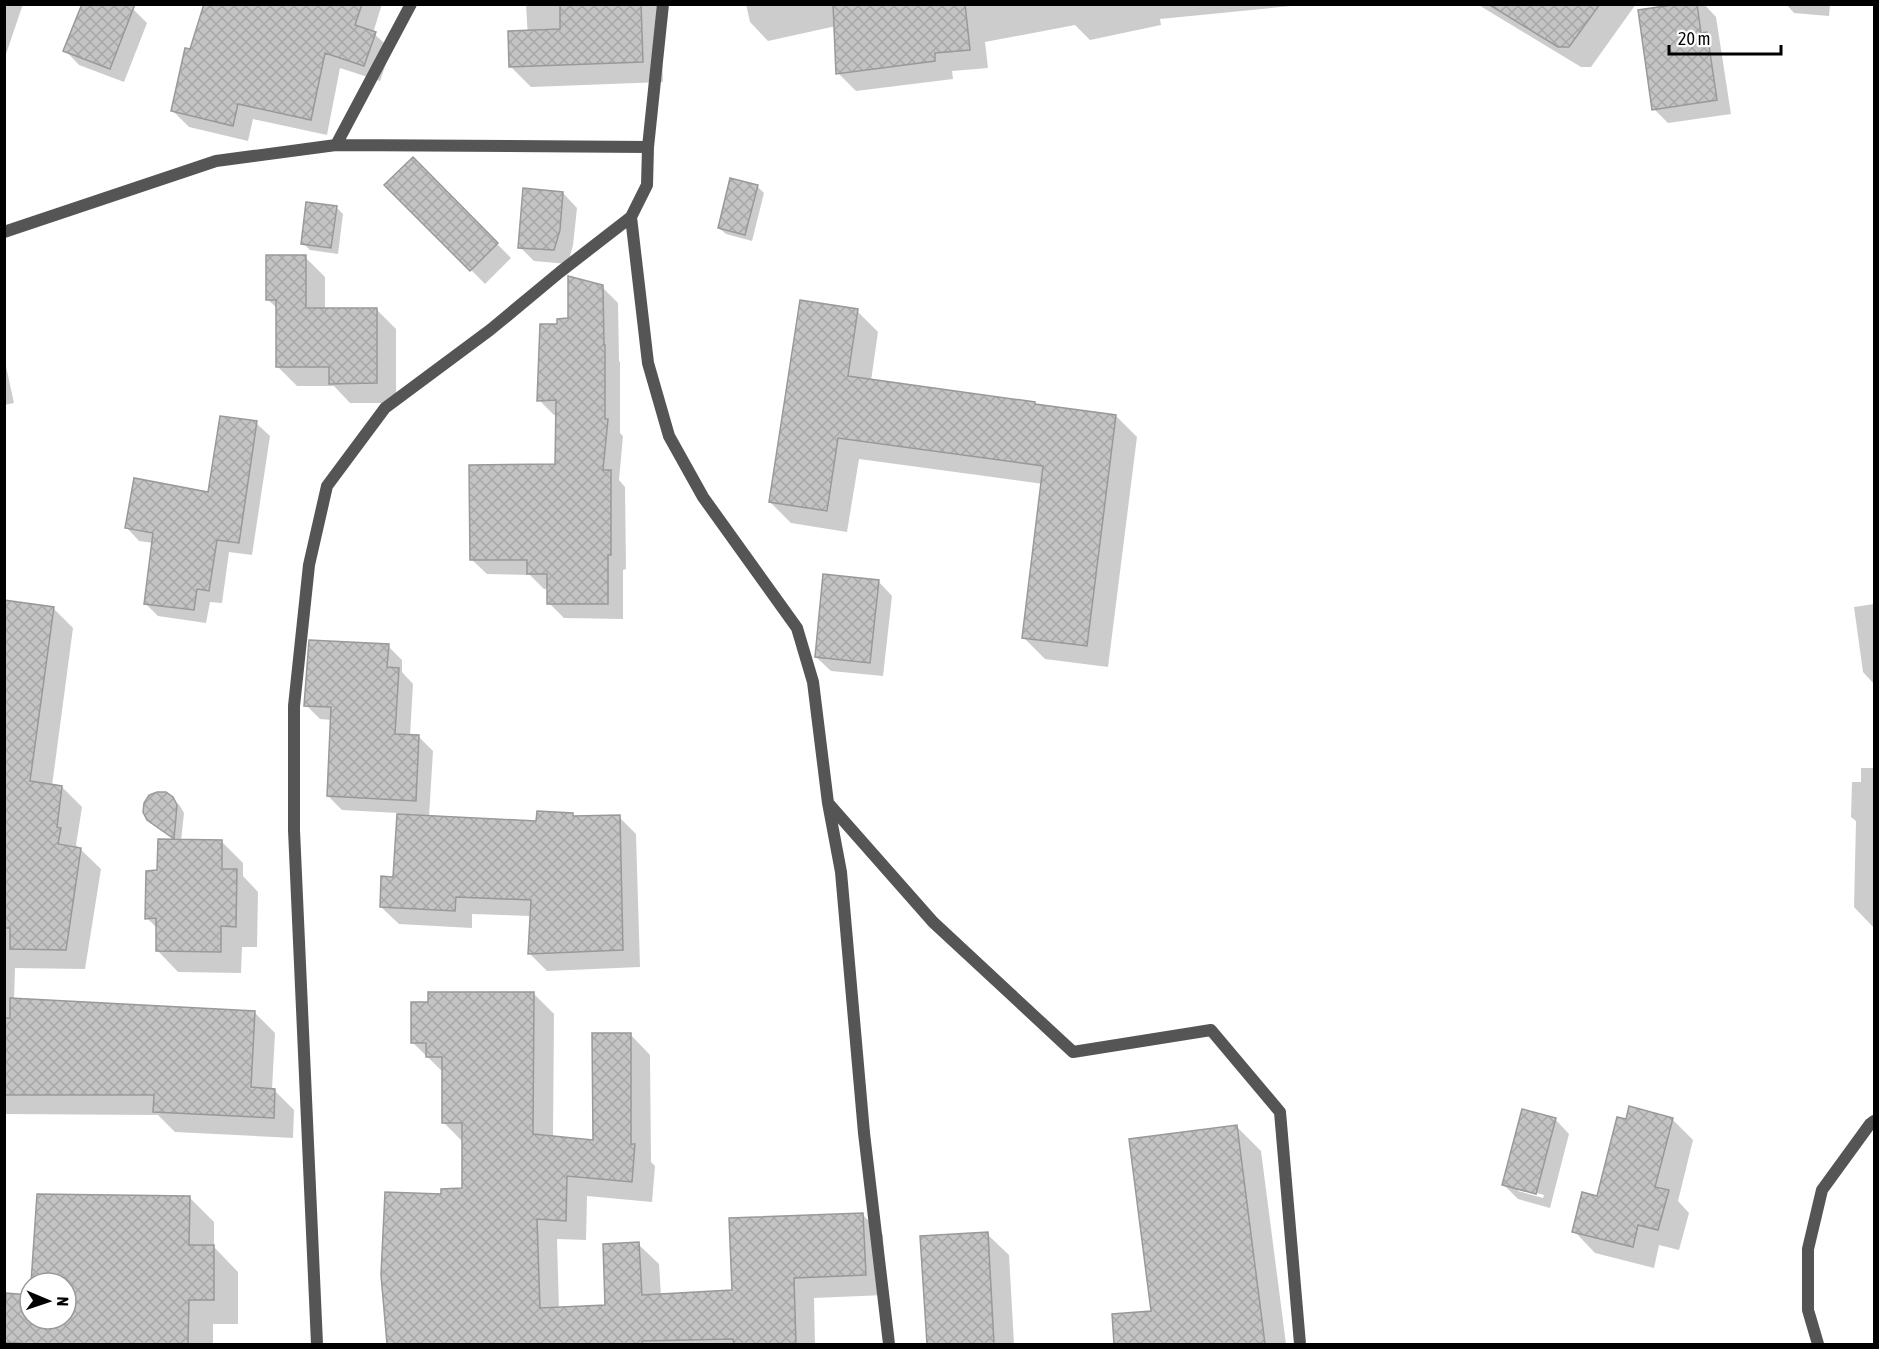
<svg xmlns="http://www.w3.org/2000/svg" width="1879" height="1349" font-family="'Asap Condensed',sans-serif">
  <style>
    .shadow { fill: #0003; fill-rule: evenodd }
    .building { fill: url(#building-cross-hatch); stroke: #999; stroke-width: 1.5 }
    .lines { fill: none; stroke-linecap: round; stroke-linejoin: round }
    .minor { stroke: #555; stroke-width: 12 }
  </style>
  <defs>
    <pattern id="building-cross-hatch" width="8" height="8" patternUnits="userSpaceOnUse" patternTransform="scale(1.5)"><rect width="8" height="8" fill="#c4c4c4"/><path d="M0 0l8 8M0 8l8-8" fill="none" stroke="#a7a7a7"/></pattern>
  </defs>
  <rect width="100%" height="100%" fill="#fff"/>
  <path class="shadow" d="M 4,4 L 23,4 L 4,60 Z
    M 206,4 L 382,4 L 373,33 L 391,49 L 380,81 L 340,68 L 327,135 L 253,119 L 248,141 L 189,127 L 173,111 Z
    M 526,4 L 660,4 L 663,82 L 531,87 L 510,66 L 509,30 L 528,39 Z
    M 746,4 L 1301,4 L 1301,5 L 1160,19 L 1161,25 L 1090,40 L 1075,25 L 985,42 L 988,68 L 952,71 L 953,79 L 856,91 L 838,73 L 836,26 L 768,41 L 750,22 Z
    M 1477,4 L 1636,4 L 1591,67 L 1581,67 Z
    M 1689,4 L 1704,4 L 1716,17 L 1731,114 L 1668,123 L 1654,109 Z
    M 1786,4 L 1830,4 L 1829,16 L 1794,13 Z
    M 133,9 L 147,23 L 124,82 L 79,65 L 65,50 Z
    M 413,159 L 511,258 L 485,284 L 387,185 Z
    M 757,186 L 764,193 L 752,241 L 726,234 L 719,228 Z
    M 563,193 L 577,208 L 573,245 L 568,264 L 534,261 L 520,247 Z
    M 337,208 L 343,214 L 338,254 L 310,250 L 303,243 Z
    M 305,257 L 325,277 L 325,309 L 376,309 L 396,329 L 396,403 L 350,403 L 334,386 L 297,386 L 277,366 L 278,309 L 268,300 Z
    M 602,287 L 618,303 L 619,361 L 620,362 L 620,433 L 623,436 L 619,480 L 625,487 L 626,569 L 623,570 L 623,619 L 564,618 L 549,603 L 548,589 L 544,589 L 530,575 L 487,574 L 471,559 L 557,466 L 557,415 L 554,415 L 539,400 L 559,325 L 569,320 Z
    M 857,311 L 878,332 L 871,381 L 1034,403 L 1037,406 L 1116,416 L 1137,437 L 1108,667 L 1045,659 L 1023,637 L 1043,484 L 859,459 L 847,532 L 791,523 L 770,502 Z
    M 4,357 L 14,403 L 4,405 Z
    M 256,423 L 270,436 L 252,555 L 229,552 L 222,603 L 210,602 L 206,623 L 158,616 L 145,603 L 153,543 L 139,541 L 126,527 L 209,494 Z
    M 878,581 L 892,596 L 883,676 L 831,671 L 816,657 Z
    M 4,602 L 53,608 L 73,628 L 52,786 L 62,787 L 82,807 L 76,845 L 101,869 L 85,969 L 15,968 L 14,1000 L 255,1013 L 275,1033 L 272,1090 L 274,1090 L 294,1110 L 293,1138 L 175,1132 L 158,1115 L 4,1114 Z
    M 1874,604 L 1874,684 L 1863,672 L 1854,607 Z
    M 388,646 L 402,660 L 402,672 L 413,684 L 410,736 L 418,736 L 433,751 L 429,817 L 538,822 L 572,815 L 575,817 L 619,817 L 636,834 L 640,967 L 547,971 L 529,953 L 532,916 L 472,914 L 472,928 L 399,924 L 381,907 L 395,878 L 398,813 L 342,810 L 328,796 L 332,720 L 320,719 L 306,705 Z
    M 1861,768 L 1874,768 L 1874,928 L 1854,907 L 1856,821 L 1851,817 L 1852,782 L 1861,782 Z
    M 172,798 L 180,806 L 184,813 L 181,841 L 222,842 L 243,863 L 243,876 L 258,892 L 257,947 L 242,947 L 241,973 L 178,972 L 157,950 L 158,929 L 147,918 L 159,872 L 177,841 L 156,826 Z
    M 533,993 L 554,1014 L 553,1138 L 594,1141 L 630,1034 L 650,1055 L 651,1162 L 655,1166 L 652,1202 L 587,1196 L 586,1240 L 557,1239 L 559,1309 L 607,1307 L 638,1244 L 659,1264 L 661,1296 L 733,1292 L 863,1215 L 883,1235 L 885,1295 L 814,1298 L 815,1344 L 389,1344 L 383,1275 L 443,1195 L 464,1189 L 464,1143 L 443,1122 L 443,1072 L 412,1042 Z
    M 1555,1119 L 1569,1134 L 1550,1208 L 1518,1199 L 1504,1185 ZM 1518,1188 L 1544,1195 L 1543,1198 L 1518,1191 Z
    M 1672,1119 L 1693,1140 L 1678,1201 L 1689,1213 L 1679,1250 L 1659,1245 L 1654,1268 L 1595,1253 L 1574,1231 L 1598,1198 Z
    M 1237,1127 L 1261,1151 L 1286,1344 L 1116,1344 L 1114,1315 L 1153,1313 Z
    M 189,1197 L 214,1222 L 214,1247 L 238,1272 L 238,1324 L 213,1324 L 213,1344 L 8,1344 L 5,1341 L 30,1297 L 30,1319 L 66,1319 L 66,1296 Z
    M 987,1234 L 1009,1255 L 1014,1344 L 928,1344 L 922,1238 Z"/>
  <path class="building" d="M 82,4 L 135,4 L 110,69 L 63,51 Z
    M 204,4 L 362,4 L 355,25 L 376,32 L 364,66 L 325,53 L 311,120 L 238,104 L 233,126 L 171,111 L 185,48 L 190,49 Z
    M 560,4 L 641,4 L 643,62 L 509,67 L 508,31 L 560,29 Z
    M 833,4 L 965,4 L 970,50 L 935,53 L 935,61 L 836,74 Z
    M 1488,4 L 1600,4 L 1569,47 L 1558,47 Z
    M 1679,4 L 1697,4 L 1701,33 L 1707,32 L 1717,100 L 1652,110 L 1638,10 Z
    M 413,157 L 498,243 L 470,271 L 384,185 Z
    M 730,178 L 758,185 L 745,235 L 718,228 Z
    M 523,188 L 563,192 L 560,230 L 554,250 L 518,248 Z
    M 306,202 L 337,206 L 331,248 L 301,244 Z
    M 266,255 L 306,255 L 306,308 L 377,308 L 377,383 L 329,384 L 329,367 L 276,367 L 276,300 L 266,300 Z
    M 568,276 L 603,285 L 604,345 L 605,345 L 605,419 L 608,419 L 603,470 L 611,470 L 611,555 L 608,555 L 608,604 L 547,604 L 547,574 L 527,574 L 527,560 L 470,560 L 469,465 L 555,464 L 556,400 L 537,401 L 540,324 L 557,324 L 557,319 L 568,318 Z
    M 800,300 L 858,309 L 848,376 L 1035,402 L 1035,404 L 1116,415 L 1087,646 L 1022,638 L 1043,466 L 838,438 L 827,511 L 769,502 Z
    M 220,416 L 257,421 L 239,543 L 217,540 L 209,591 L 197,589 L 194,610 L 144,604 L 153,533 L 125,528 L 134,478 L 208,492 Z
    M 823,574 L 879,580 L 870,663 L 815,657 Z
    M 4,600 L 54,607 L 30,781 L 62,786 L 57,827 L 61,828 L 58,844 L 81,848 L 66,950 L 10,949 L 10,928 L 4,928 Z
    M 309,640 L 389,644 L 387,667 L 399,668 L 395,734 L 419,735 L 416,801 L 327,796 L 331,707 L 304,706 Z
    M 157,792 L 166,792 L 173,797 L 177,805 L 174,839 L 147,820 L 143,812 L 144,803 L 149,795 Z
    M 537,811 L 573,813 L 573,816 L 620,815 L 623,950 L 528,954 L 531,900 L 456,897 L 455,911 L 380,907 L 381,876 L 393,877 L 397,814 L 536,821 Z
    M 158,839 L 222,840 L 222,869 L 237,869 L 236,927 L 221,926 L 221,952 L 156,951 L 156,918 L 145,919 L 146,871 L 157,870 Z
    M 428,992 L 534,992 L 533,1134 L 593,1140 L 592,1033 L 631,1033 L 631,1144 L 635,1144 L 632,1182 L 567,1176 L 566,1221 L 537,1219 L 540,1308 L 605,1305 L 603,1244 L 639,1242 L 642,1295 L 732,1290 L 729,1218 L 863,1213 L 866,1275 L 794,1278 L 796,1344 L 734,1344 L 733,1339 L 642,1341 L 642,1344 L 387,1344 L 381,1275 L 385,1192 L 441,1194 L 441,1189 L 462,1188 L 462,1123 L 442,1123 L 442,1057 L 426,1057 L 426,1043 L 411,1043 L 411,1002 L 428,1002 Z
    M 10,998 L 255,1011 L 251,1087 L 275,1089 L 274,1118 L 153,1112 L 154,1095 L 5,1095 L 4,1018 L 10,1018 Z
    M 1629,1106 L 1673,1118 L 1655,1187 L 1669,1190 L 1658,1230 L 1638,1225 L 1633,1247 L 1572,1232 L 1582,1192 L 1597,1196 L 1617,1117 L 1626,1119 Z
    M 1522,1109 L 1556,1118 L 1536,1194 L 1502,1185 Z
    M 1237,1125 L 1265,1344 L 1114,1344 L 1112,1314 L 1151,1311 L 1129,1139 Z
    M 37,1194 L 190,1196 L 189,1245 L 214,1245 L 214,1300 L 189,1300 L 188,1344 L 30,1344 L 4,1342 L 6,1293 L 30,1295 L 30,1319 L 66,1319 L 66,1283 L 31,1283 Z
    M 988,1232 L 994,1344 L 927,1344 L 920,1236 Z"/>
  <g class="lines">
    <path class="minor" d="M 336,145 L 411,4
      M 648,147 L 663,4
      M 4,232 L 216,161 L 336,145 L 648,147 L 647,185 L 631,217 L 648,363 L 669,436 L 703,497 L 797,628 L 813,682 L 828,803 L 841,872 L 864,1133 L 889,1344
      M 828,803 L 933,922 L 1073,1052 L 1211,1030 L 1280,1112 L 1300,1344
      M 317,1344 L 294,830 L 294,706 L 309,565 L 327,486 L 385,408 L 490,330 L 560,272 L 631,217
      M 1818,1344 L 1808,1310 L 1808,1249 L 1822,1190 L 1870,1124 L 1874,1121"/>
  </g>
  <rect width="1879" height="1349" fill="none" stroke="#000000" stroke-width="12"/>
  <g transform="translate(48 1301) rotate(92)"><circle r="28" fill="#ffffff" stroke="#999999" stroke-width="1.5"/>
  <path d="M0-4.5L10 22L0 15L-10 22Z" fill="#000000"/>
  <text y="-9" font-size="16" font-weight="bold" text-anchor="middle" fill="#000000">N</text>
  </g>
  <path d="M1669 45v9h112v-9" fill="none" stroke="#000000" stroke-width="3"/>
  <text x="1678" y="45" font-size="18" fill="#000000" stroke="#ffffff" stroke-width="4.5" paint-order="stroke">20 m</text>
</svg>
